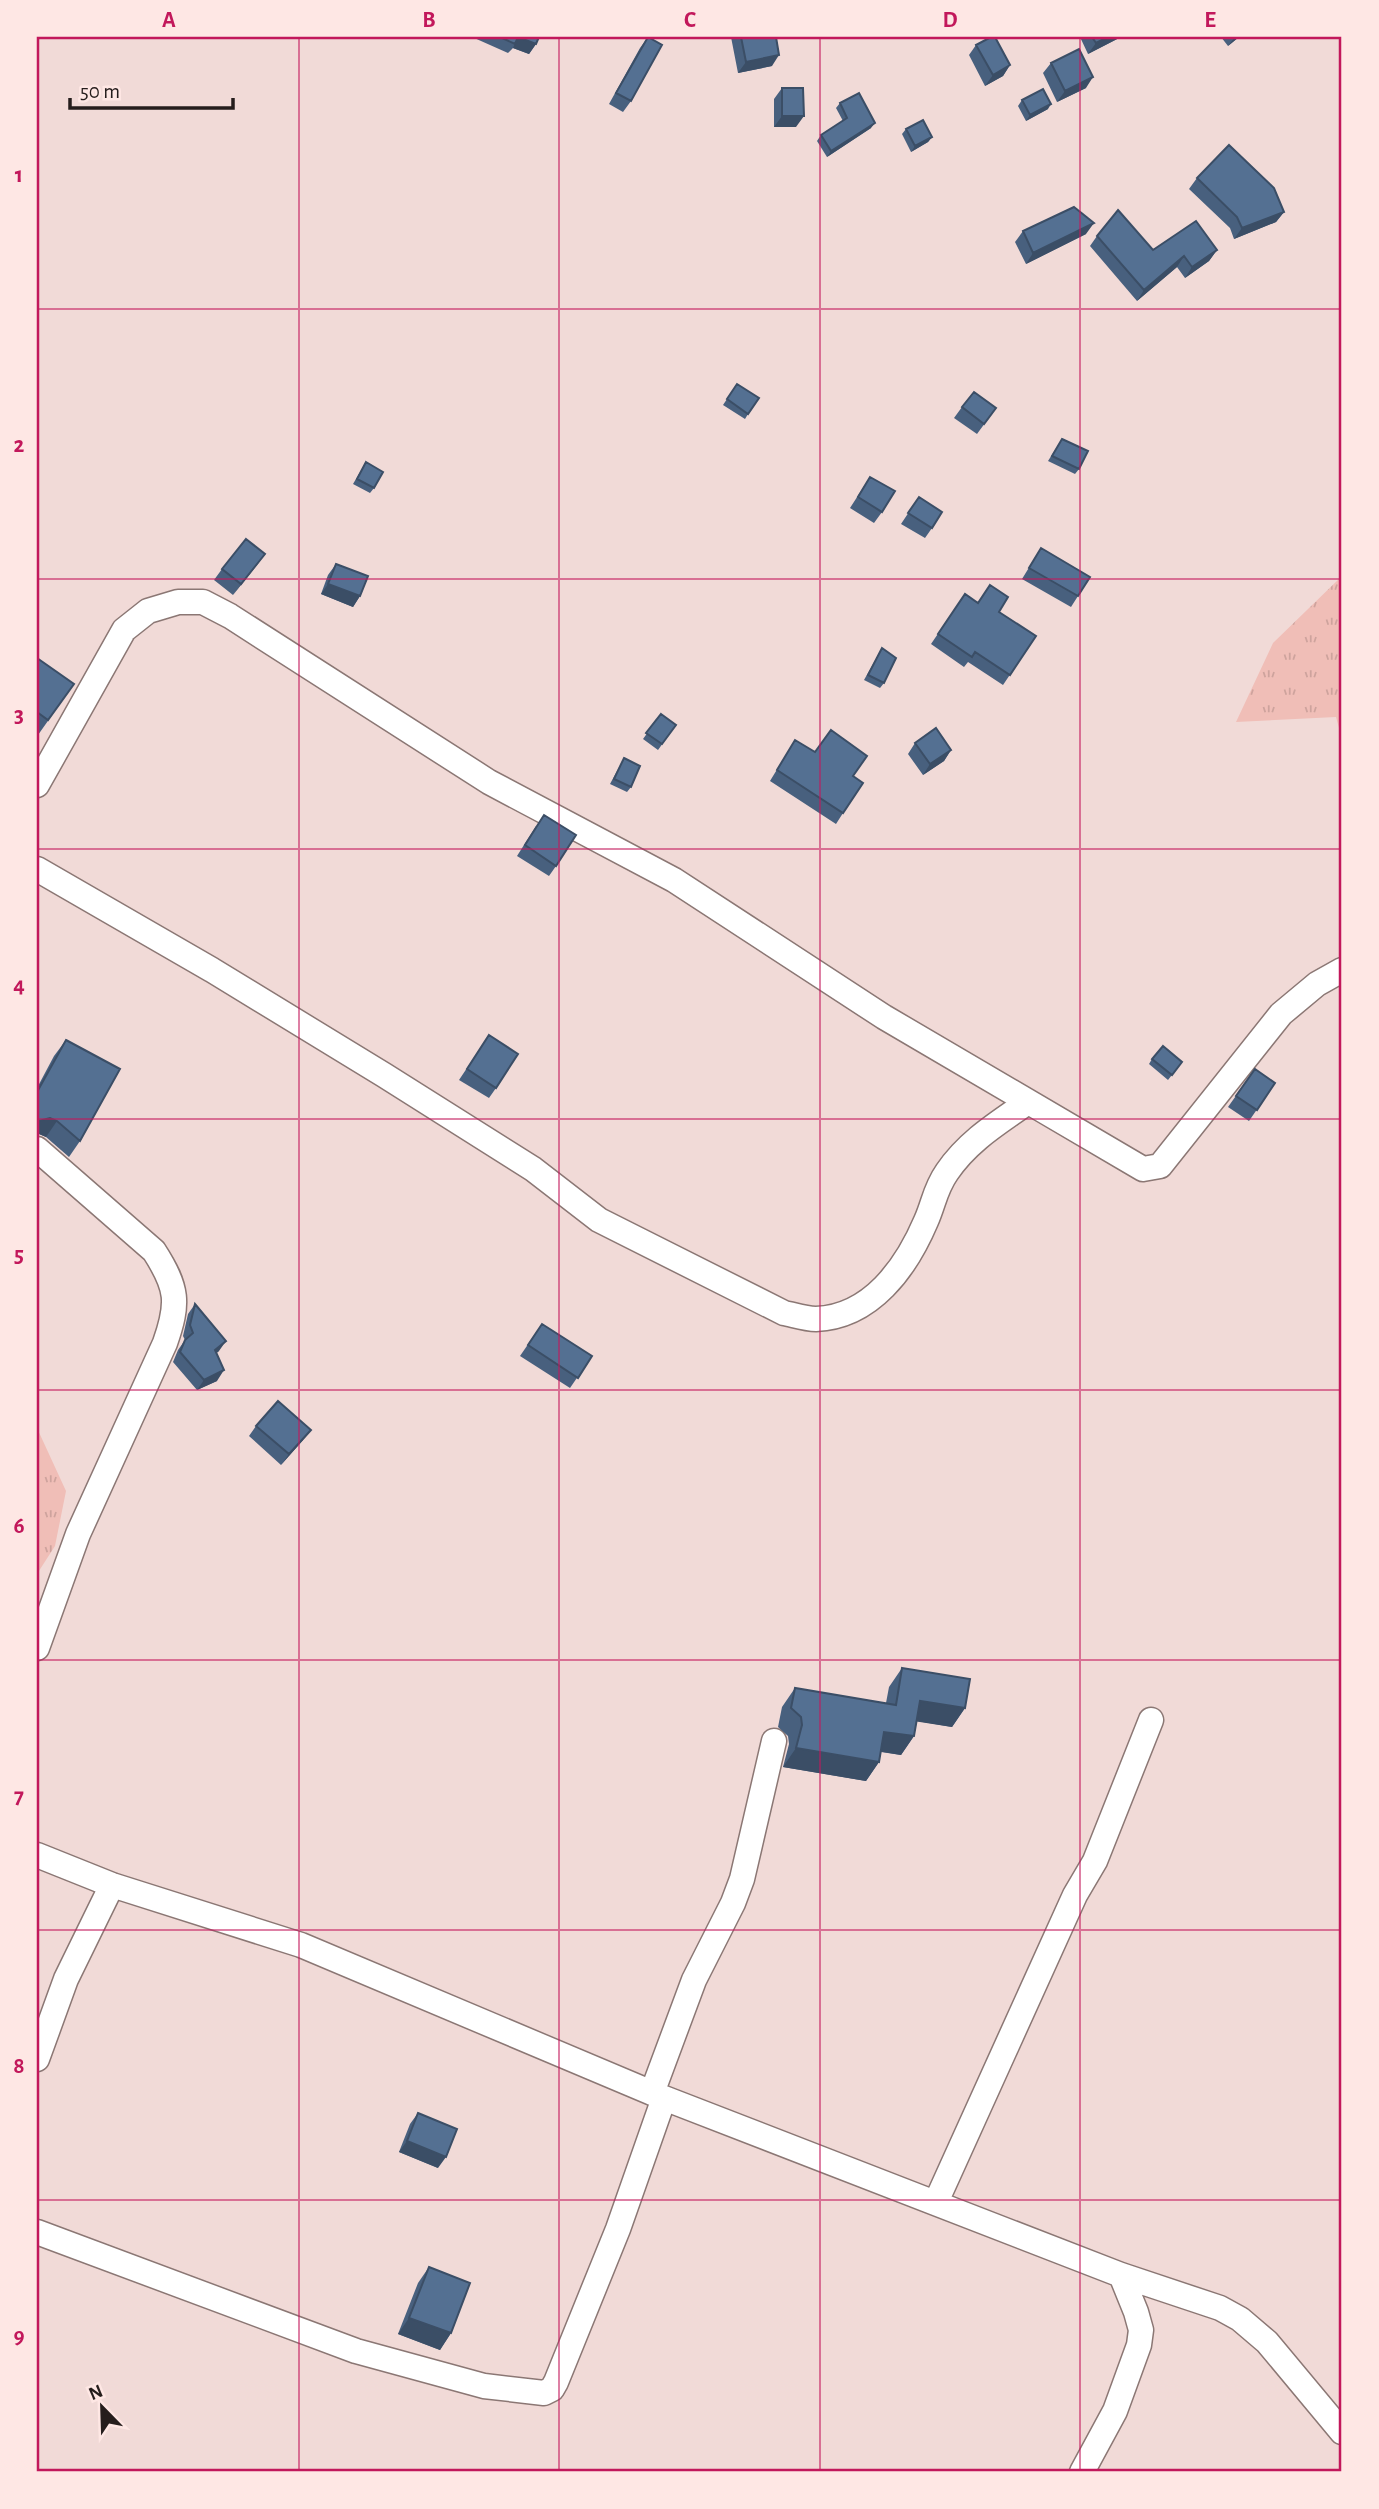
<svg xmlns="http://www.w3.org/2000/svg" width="1379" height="2509" font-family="'Alegreya Sans',sans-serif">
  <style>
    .grass { fill: url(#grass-tufts) }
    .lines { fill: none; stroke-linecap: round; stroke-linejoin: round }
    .minor-casing { stroke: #8b7774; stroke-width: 27 }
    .minor { stroke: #fff; stroke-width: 24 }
    .wall { fill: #48607e }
    .shaded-wall { fill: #3b4e66 }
    .building { fill: #547092; stroke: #3b4e66; stroke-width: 2 }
    .grid { fill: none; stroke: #c2185b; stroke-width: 2; stroke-opacity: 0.55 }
    .neatline { fill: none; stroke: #c2185b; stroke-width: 2.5 }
    .grid-label { font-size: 23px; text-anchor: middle; font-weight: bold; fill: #c2185b }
  </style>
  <defs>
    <pattern id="grass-tufts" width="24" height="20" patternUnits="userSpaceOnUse" patternTransform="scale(1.75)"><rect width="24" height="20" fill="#f0beb7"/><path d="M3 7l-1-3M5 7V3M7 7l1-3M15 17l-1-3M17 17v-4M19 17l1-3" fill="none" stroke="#cea39d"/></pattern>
  </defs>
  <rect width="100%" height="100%" fill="#f1dad7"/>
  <path class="grass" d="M 1342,576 L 1342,739 L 1336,717 L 1236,722 L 1273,643 Z
    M 37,1428 L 66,1491 L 55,1546 L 37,1574 Z"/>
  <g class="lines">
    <defs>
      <path id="minor" d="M 37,785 L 124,630 L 148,611 L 178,602 L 203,602 L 230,616 L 489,782 L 674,880 L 884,1017 L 1143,1169 L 1160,1166 L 1281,1014 L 1317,984 L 1342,970
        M 37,869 L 212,970 L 384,1075 L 533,1169 L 599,1220 L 784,1313 C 794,1315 805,1319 816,1319 C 871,1317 906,1268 926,1221 C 934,1203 935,1189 947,1172 C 968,1141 998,1123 1028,1102
        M 37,1149 L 154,1251 C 178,1288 179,1303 165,1343 L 78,1534 L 37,1648
        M 37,1855 L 112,1885 L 301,1945 L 664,2098 L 1121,2275 L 1220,2308 L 1240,2319 L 1267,2342 L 1342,2432
        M 37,2059 L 66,1979 L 112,1885
        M 652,2093 L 694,1980 L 733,1903 L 742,1879 L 774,1741
        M 936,2202 L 1075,1895 L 1095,1861 L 1151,1720
        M 37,2232 L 356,2351 L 484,2386 L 544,2393 L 552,2389 L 556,2382 L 618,2229 L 664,2098
        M 1082,2472 L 1115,2411 L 1139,2345 L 1141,2330 L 1136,2312 L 1121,2275"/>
    </defs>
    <use href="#minor" class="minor-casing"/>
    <use href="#minor" class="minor"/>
  </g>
  <path class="wall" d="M 472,37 L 539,37 L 536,44 L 529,54 L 513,48 L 508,53 Z
    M 648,37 L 631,101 L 623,112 L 609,104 L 640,48 Z
    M 731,37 L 773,37 L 772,66 L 738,73 Z
    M 1080,37 L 1121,37 L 1088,54 Z
    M 1221,37 L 1239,37 L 1228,46 Z
    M 976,45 L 1010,65 L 1003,76 L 985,86 L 969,55 Z
    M 1051,63 L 1086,88 L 1057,102 L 1043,73 Z
    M 782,88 L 796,127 L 774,127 L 774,99 Z
    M 1022,100 L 1048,109 L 1026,121 L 1018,106 Z
    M 840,103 L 871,128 L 827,157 L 817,141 L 821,135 L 843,121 L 836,108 Z
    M 906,129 L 932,137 L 928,142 L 911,152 L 902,134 Z
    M 1197,178 L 1284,212 L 1276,222 L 1234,239 L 1230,228 L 1189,189 Z
    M 1023,231 L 1086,234 L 1026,264 L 1015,242 Z
    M 1097,236 L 1153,250 L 1217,250 L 1209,261 L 1185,278 L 1177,267 L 1137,301 L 1090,246 Z
    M 737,384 L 748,414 L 745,419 L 723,405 Z
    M 962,407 L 996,408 L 977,434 L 954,418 Z
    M 1062,439 L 1079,469 L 1075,474 L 1048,461 Z
    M 366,462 L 374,488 L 370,493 L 353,484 Z
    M 870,477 L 882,512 L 874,523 L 850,508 Z
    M 919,497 L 932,528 L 925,538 L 901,524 Z
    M 1041,548 L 1078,596 L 1071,607 L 1022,579 Z
    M 265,554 L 233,595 L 214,580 L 222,569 Z
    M 336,564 L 360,596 L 353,607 L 321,594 L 328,575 Z
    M 990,585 L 999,612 L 1036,636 L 1003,685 L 968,662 L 964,667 L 931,644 L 965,594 L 978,603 Z
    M 882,648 L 884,683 L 880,688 L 864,680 Z
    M 37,658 L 74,684 L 38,735 L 37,734 Z
    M 661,714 L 676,725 L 658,750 L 643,739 Z
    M 795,740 L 853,776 L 843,813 L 836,824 L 770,781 Z
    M 915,743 L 951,750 L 944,761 L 923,775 L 908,754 Z
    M 624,758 L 631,787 L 627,792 L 610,784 Z
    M 536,826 L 556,866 L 549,876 L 517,856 Z
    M 489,1035 L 496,1088 L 489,1098 L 459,1080 Z
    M 66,1040 L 80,1141 L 69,1157 L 46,1137 L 39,1134 L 37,1135 L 37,1088 L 54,1056 Z
    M 1152,1059 L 1182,1062 L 1168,1080 L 1149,1064 Z
    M 1255,1069 L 1275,1083 L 1249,1121 L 1228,1107 Z
    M 195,1304 L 219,1351 L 216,1353 L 217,1381 L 197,1390 L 173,1362 L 178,1350 L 185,1340 L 183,1336 L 188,1314 Z
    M 542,1324 L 592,1356 L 570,1388 L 520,1356 Z
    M 256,1426 L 303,1440 L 281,1465 L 249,1436 Z
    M 902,1668 L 965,1708 L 952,1727 L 917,1721 L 914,1736 L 901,1755 L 881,1752 L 879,1762 L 866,1781 L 783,1767 L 789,1744 L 788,1736 L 778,1727 L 782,1707 L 795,1688 L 886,1703 L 889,1687 Z
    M 418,2113 L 438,2168 L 399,2152 L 410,2124 Z
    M 429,2267 L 451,2333 L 440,2350 L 398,2334 L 418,2283 Z"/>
  <path class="shaded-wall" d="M 518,37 L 536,44 L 529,54 L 513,48 Z
    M 1108,37 L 1121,37 L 1088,54 L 1096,43 Z
    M 1235,37 L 1239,37 L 1228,46 Z
    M 779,55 L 772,66 L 738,73 L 746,62 Z
    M 1010,65 L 1003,76 L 985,86 L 993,75 Z
    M 1093,77 L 1086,88 L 1057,102 L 1065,91 Z
    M 1051,104 L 1048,109 L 1026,121 L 1030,115 Z
    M 782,116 L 804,116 L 796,127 L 774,127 Z
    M 875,123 L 871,128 L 827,157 L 831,151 Z
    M 932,137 L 928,142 L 911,152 L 915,146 Z
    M 1284,212 L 1276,222 L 1234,239 L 1242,228 Z
    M 1094,223 L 1086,234 L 1026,264 L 1033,253 Z
    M 1217,250 L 1209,261 L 1185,278 L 1192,267 Z
    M 1184,256 L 1177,267 L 1137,301 L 1144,290 Z
    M 265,554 L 257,565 L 233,595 L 241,584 Z
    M 328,584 L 360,596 L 353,607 L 321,594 Z
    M 951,750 L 944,761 L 923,775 L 930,764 Z
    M 50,1118 L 57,1121 L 46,1137 L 39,1134 L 37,1135 L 37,1125 L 39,1121 Z
    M 226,1341 L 219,1351 L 207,1361 L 215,1350 Z
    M 224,1370 L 217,1381 L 197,1390 L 204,1380 Z
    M 311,1430 L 303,1440 L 281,1465 L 289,1454 Z
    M 920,1701 L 965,1708 L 952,1727 L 907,1720 Z
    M 884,1732 L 914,1736 L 901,1755 L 871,1750 Z
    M 796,1748 L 879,1762 L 866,1781 L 783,1767 Z
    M 407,2141 L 446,2157 L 438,2168 L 399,2152 Z
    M 409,2318 L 451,2333 L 440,2350 L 398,2334 Z"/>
  <path class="building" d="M 500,37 L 539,37 L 536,44 L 518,37 L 515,44 Z
    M 648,37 L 662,45 L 631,101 L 616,93 Z
    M 741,37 L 776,37 L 779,55 L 746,62 Z
    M 991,37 L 995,37 L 1010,65 L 993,75 L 976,45 Z
    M 1092,37 L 1108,37 L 1096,43 Z
    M 1079,49 L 1093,77 L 1065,91 L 1051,63 Z
    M 782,88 L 803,88 L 804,116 L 782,116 Z
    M 1043,89 L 1051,104 L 1030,115 L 1022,100 Z
    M 859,93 L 875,123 L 831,151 L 821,135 L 847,118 L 840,103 Z
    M 923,120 L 932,137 L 915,146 L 906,129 Z
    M 1229,145 L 1274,188 L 1284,212 L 1242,228 L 1237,217 L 1197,178 Z
    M 1074,207 L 1094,223 L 1033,253 L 1023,231 Z
    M 1118,210 L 1153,250 L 1196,221 L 1217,250 L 1192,267 L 1184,256 L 1144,290 L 1097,236 Z
    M 737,384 L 759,398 L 748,414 L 727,399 Z
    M 974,392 L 996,408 L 984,424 L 962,407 Z
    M 1062,439 L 1088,451 L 1079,469 L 1052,456 Z
    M 366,462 L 383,472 L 374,488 L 357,479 Z
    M 870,477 L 895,491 L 882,512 L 858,497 Z
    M 919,497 L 942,512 L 932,528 L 908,513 Z
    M 246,539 L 265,554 L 241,584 L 222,569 Z
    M 1041,548 L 1090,577 L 1078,596 L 1029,568 Z
    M 336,564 L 368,576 L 360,596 L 328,584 Z
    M 990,585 L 1008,597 L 999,612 L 1036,636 L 1010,675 L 975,652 L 972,657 L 938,634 L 965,594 L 978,603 Z
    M 882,648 L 896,658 L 884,683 L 868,675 Z
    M 37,658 L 74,684 L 48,720 L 37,712 Z
    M 661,714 L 676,725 L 662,744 L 646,733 Z
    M 936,728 L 951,750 L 930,764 L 915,743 Z
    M 831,730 L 867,756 L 853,776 L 863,783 L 843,813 L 777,770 L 795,740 L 815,752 Z
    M 624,758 L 640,766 L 631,787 L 614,779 Z
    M 544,815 L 576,835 L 556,866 L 525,845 Z
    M 489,1035 L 518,1054 L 496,1088 L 467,1069 Z
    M 66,1040 L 120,1069 L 80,1141 L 57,1121 L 50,1118 L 39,1121 L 37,1120 L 37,1092 Z
    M 1163,1046 L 1182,1062 L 1172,1075 L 1152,1059 Z
    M 1255,1069 L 1275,1083 L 1257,1110 L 1236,1096 Z
    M 195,1304 L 226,1341 L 215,1350 L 224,1370 L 204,1380 L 180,1352 L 185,1340 L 193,1333 L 190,1325 Z
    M 542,1324 L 592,1356 L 578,1378 L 528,1345 Z
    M 278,1401 L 311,1430 L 289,1454 L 256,1426 Z
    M 902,1668 L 970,1679 L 965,1708 L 920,1701 L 914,1736 L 884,1732 L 879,1762 L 796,1748 L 802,1725 L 801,1717 L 791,1708 L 795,1688 L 896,1705 Z
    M 418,2113 L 457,2129 L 446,2157 L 407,2141 Z
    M 429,2267 L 470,2283 L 451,2333 L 409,2318 Z"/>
  <path class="grid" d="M 299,37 L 299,2472M 559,37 L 559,2472M 820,37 L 820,2472M 1080,37 L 1080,2472M 37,309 L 1342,309M 37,579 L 1342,579M 37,849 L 1342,849M 37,1119 L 1342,1119M 37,1390 L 1342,1390M 37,1660 L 1342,1660M 37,1930 L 1342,1930M 37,2200 L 1342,2200"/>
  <rect width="1379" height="2509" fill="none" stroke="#fee7e4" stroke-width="77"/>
  <g transform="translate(102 2407) rotate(337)" stroke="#fee7e4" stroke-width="5" paint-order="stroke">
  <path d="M0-5L12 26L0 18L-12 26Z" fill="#251d1c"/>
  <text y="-10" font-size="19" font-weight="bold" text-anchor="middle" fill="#251d1c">N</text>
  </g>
  <path d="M70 98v10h163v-10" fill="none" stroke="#251d1c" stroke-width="3.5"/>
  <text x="80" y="98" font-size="21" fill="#251d1c" stroke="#fee7e4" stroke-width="5" paint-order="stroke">50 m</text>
  <rect x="38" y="38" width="1302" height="2432" class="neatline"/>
  <g class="grid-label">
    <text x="169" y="27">A</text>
    <text x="429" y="27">B</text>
    <text x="690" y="27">C</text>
    <text x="950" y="27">D</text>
    <text x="1210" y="27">E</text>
    <text x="19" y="182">1</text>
    <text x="19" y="452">2</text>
    <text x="19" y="722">3</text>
    <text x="19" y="992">4</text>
    <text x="19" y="1262">5</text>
    <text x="19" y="1533">6</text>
    <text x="19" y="1803">7</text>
    <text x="19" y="2073">8</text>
    <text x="19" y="2343">9</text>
  </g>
</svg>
